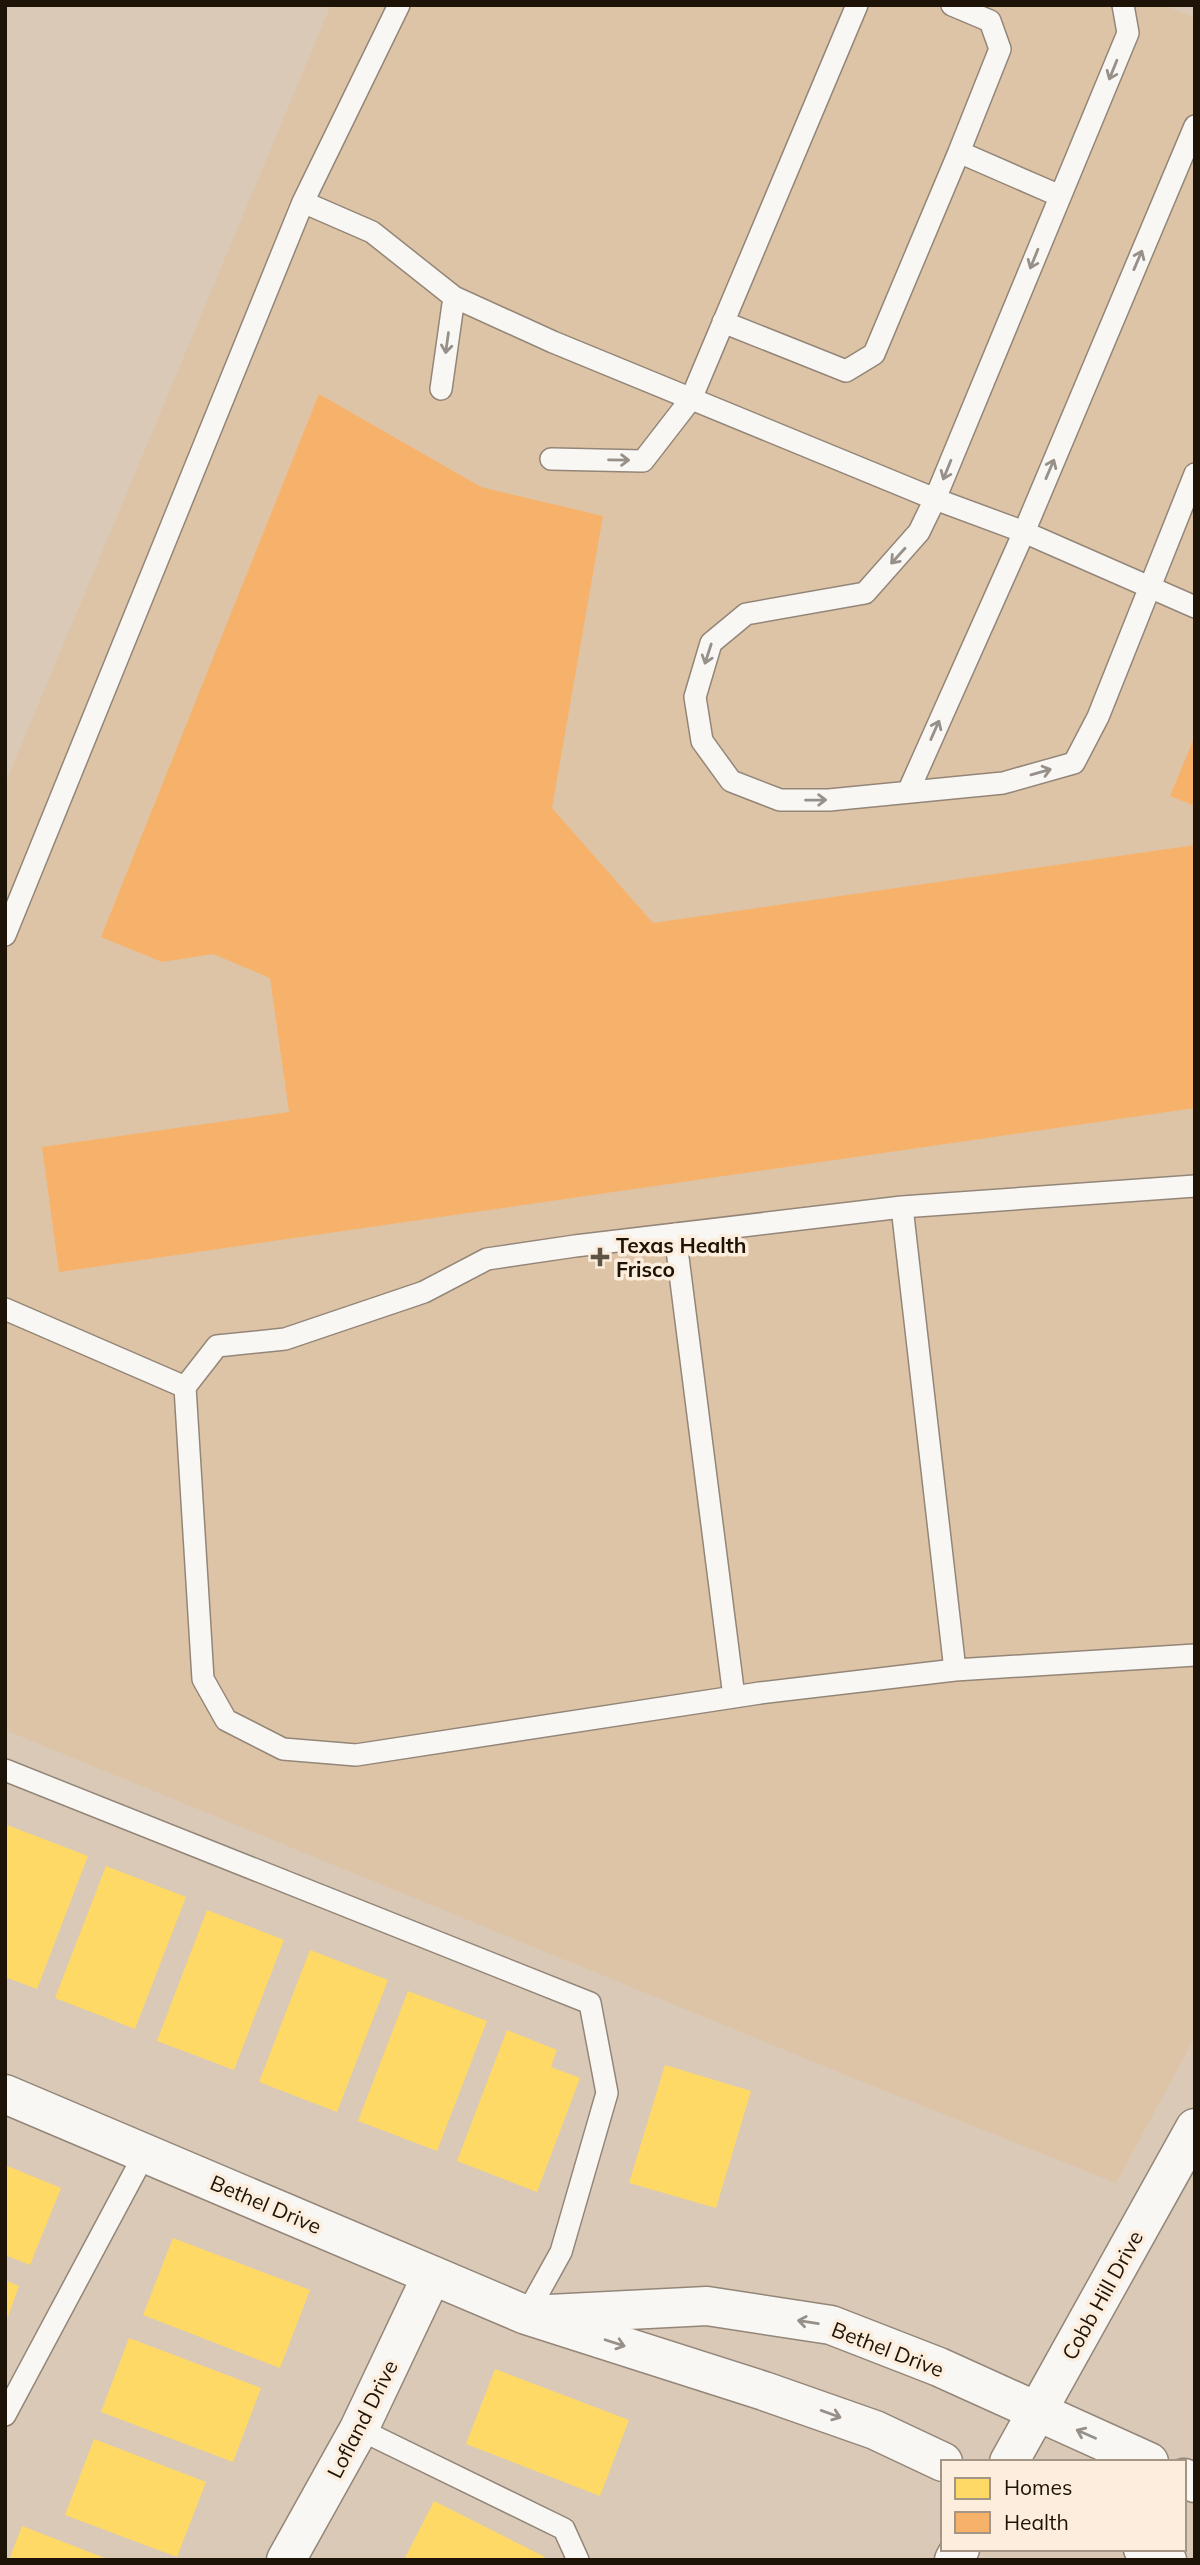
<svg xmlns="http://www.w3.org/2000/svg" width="1200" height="2565" font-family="Mulish,sans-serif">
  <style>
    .built { fill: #dec4a6 }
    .homes { fill: #ffd966 }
    .health { fill: #f6b26b }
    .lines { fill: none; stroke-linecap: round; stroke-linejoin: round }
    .lane-casing { stroke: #938678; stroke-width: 24 }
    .street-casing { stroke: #938678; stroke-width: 41 }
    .secondary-casing { stroke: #938678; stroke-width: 41 }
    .lane { stroke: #f9f7f4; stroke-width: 21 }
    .street { stroke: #f9f7f4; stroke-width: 38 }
    .secondary { stroke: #f9f7f4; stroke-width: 38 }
    .oneway { stroke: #969089 }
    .poi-dot { fill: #5f5344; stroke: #fceddc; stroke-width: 2.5 }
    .labels { text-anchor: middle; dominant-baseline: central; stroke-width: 7; stroke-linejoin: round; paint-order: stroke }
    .poi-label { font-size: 21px; font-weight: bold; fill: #1e1307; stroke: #fceddc; text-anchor: start }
    .street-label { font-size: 21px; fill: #1e1307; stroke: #fceddc }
  </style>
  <rect width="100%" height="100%" fill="#d9c9b6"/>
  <path class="built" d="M 331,5 L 1163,5 L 1195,18 L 1195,2037 L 1116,2183 L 853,2078 L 5,1730 L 5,784 Z"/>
  <path class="homes" d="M 7,1825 L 88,1856 L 37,1989 L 5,1977 Z
    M 106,1866 L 186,1897 L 135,2029 L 55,1998 Z
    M 207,1910 L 284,1940 L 234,2070 L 157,2041 Z
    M 310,1950 L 388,1980 L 337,2112 L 259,2082 Z
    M 408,1991 L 487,2021 L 437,2151 L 358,2121 Z
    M 507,2030 L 557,2050 L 551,2067 L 580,2078 L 537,2192 L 457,2161 Z
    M 665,2065 L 751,2091 L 716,2208 L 629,2183 Z
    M 5,2165 L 61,2188 L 30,2265 L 5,2255 Z
    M 173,2238 L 310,2290 L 280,2368 L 143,2315 Z
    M 5,2280 L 19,2286 L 6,2322 L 5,2322 Z
    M 129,2338 L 261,2388 L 233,2462 L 101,2412 Z
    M 495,2369 L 629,2420 L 600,2496 L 466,2444 Z
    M 94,2439 L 206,2482 L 177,2557 L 65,2515 Z
    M 434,2501 L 545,2557 L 543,2560 L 404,2560 Z
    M 22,2526 L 110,2560 L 9,2560 Z"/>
  <path class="health" d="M 319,394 L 481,487 L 603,516 L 552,808 L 653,923 L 1195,845 L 1195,1108 L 59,1272 L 42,1147 L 289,1112 L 270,978 L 213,954 L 162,962 L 101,937 Z
    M 1195,736 L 1195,806 L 1170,796 Z"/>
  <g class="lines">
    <defs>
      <path id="lane" d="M 399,5 L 303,202 L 372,232 L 454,297 L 553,342 L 935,499 L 1024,532 L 1195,607
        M 952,5 L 990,21 L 1000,49 L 959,152 L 1060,196
        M 1123,5 L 1128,33 L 935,499 L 919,532 L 865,593 L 746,614 L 711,643 L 695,697 L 702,741 L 731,781 L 780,800 L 829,800 L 1003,783 L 1074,763 L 1098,717 L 1195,474
        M 723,322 L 846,371 L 874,354 L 959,152
        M 441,389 L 454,297
        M 551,459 L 643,461 L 691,399 L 857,5
        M 908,792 L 1024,532 L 1195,126
        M 5,935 L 303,202
        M 1195,1186 L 902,1207 L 575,1246 L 487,1259 L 424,1292 L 285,1339 L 217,1346 L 185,1387 L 203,1679 L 226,1720 L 283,1749 L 356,1755 L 760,1693 L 955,1670 L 1195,1655
        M 902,1207 L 955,1670
        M 675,1234 L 734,1697
        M 5,1309 L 185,1387
        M 5,1770 L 590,2003 L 607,2093 L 561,2252 L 526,2315
        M 5,2415 L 145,2153
        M 359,2429 L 564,2529 L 578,2560"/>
      <path id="street" d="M 5,2094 L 526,2315 L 764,2391 L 875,2430 L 943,2462
        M 549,2314 L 707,2306 L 831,2325 L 939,2367 L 1149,2462
        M 1184,2478 L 1195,2483
        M 1143,2549 L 1167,2560
        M 286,2560 L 359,2429 L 432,2275"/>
      <path id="secondary" d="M 1009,2462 L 1195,2128
        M 954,2560 L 960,2549"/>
    </defs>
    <use href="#lane" class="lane-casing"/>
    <use href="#street" class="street-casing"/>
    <use href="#secondary" class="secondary-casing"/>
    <use href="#lane" class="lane"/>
    <use href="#street" class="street"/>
    <use href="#secondary" class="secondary"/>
  </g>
  <defs><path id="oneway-shaft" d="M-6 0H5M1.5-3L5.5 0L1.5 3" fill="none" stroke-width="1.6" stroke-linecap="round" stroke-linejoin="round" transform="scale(1.75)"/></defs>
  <g class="oneway">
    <use href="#oneway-shaft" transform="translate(1113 70) rotate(112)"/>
    <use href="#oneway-shaft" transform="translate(1034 259) rotate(112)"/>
    <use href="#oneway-shaft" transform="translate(1138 260) rotate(-67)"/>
    <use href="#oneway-shaft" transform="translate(447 343) rotate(98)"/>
    <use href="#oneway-shaft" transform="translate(619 460) rotate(1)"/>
    <use href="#oneway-shaft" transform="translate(1050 469) rotate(-67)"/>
    <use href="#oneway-shaft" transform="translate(947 470) rotate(112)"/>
    <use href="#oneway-shaft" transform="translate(898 556) rotate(132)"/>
    <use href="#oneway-shaft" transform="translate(708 654) rotate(108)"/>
    <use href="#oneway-shaft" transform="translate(935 730) rotate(-66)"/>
    <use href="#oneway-shaft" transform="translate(1041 772) rotate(-16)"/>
    <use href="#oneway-shaft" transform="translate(816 800) rotate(-1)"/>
    <use href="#oneway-shaft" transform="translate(808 2322) rotate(-171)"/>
    <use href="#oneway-shaft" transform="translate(615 2343) rotate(18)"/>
    <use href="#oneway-shaft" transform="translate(831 2414) rotate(20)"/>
    <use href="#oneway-shaft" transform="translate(1086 2434) rotate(-156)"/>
  </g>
  <path class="poi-dot" d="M596.5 1246.5h7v7h7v7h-7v7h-7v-7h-7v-7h7z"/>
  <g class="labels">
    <g class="poi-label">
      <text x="616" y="1245">Texas Health<tspan x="616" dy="24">Frisco</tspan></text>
    </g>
    <g class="street-label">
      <text transform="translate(266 2204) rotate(23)">Bethel Drive</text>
      <text transform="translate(1102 2295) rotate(-61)">Cobb Hill Drive</text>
      <text transform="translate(888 2349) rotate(21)">Bethel Drive</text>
      <text transform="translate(362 2419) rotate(-63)">Lofland Drive</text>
    </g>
  </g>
  <rect width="1200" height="2565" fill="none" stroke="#1e1307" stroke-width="14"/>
  <rect x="941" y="2460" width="245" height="91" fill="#fceddc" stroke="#a39687" stroke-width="2"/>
  <rect x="955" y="2478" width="35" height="21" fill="#ffd966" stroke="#a39687" stroke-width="2"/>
  <text x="1004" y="2495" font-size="21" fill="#1e1307">Homes</text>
  <rect x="955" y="2512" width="35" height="21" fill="#f6b26b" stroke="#a39687" stroke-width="2"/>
  <text x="1004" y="2530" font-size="21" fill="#1e1307">Health</text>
</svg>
